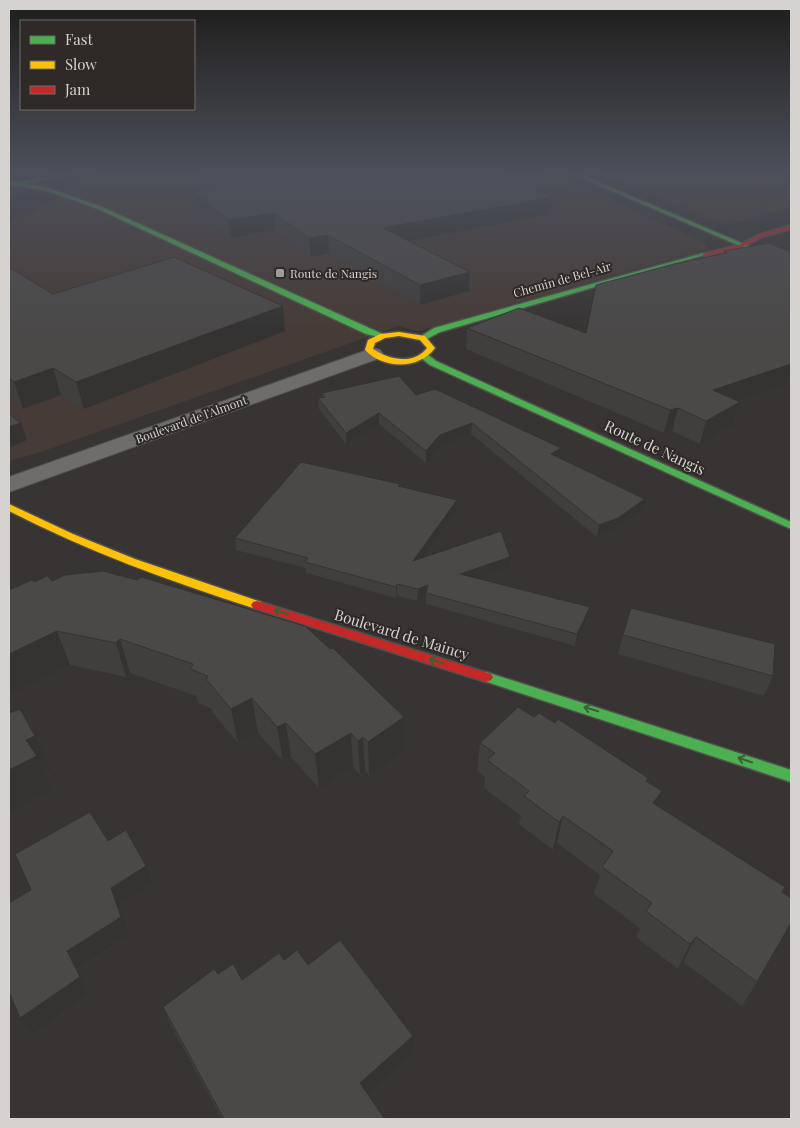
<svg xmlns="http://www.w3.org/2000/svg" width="800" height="1128" font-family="'Playfair Display',serif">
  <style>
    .built { fill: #463b36 }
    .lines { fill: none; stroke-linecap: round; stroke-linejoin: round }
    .street-casing { stroke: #52504f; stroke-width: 2 }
    .fast-casing { stroke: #52504f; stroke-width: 3 }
    .slow-casing { stroke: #52504f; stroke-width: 3 }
    .jam-casing { stroke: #52504f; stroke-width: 3 }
    .street { fill: #6f6d6c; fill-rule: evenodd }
    .fast { fill: #4caf50; fill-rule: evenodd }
    .slow { fill: #ffc107; fill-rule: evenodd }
    .jam { fill: #c62828; fill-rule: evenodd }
    .wall { fill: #403f3e }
    .shaded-wall { fill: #343332 }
    .building { fill: #4b4948; stroke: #343332 }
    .oneway { stroke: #3b5f37 }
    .poi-dot { fill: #9e9b99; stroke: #2f2927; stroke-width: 2 }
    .labels { text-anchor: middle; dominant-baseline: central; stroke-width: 4; stroke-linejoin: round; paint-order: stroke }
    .far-poi-label { font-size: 12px; fill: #d5d2d0; stroke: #2f2927; text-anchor: start }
    .far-street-label { font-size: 12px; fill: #d5d2d0; stroke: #2f2927 }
    .street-label { font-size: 15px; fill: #d5d2d0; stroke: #2f2927 }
  </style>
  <rect width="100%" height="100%" fill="#373433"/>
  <path class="built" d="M 95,174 L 547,174 L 614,201 L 705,243 L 708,249 L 418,331 L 399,326 L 35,454 L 9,461 L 9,220 L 28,215 Z
    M 600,174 L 791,174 L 791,208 L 725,225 Z"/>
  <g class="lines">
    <defs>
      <path id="street" d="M 373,348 L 380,350 L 383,354 L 380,358 L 9,492 L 9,477 Z"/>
      <path id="fast" d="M 60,174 L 67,174 L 24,184 L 48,188 L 102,207 L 387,336 L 383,338 L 366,334 L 98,209 L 45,190 L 9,185 L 9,182 L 33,180 Z
        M 573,174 L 579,174 L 791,264 L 791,268 Z
        M 703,253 L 708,254 L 440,332 L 425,340 L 418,338 L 434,328 Z
        M 421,354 L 427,354 L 436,361 L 791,522 L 791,529 L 430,365 L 421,358 Z
        M 486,672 L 791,770 L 791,782 L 481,680 L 479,677 L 481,674 Z"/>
      <path id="slow" d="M 399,332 L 425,336 L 435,348 C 419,370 383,369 365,350 L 368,340 L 380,334 ZM 399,336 L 420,340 L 427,348 C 414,365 389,360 373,349 L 375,343 L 385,338 Z
        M 9,504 L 73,534 L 135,559 L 261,602 L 263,605 L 261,608 L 253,608 C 169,581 87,551 9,511 Z"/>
      <path id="jam" d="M 791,225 L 791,229 L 762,237 L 743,247 L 705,256 L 702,254 L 739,245 L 758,235 Z
        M 257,601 L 491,674 L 493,677 L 491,680 L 486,682 L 253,608 L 251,605 L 253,602 Z"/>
    </defs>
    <use href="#street" class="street-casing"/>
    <use href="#fast" class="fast-casing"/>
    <use href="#slow" class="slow-casing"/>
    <use href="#jam" class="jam-casing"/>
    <use href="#street" class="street"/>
    <use href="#fast" class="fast"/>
    <use href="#slow" class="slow"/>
    <use href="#jam" class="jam"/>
  </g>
  <path class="wall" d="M 202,174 L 553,197 L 551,214 L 409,241 L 469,291 L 420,305 L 329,253 L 311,257 L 275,230 L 231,238 L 195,209 L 192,192 L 205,191 Z
    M 791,243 L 791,377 L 788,378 L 786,385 L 739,402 L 740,402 L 733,425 L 700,444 L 672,431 L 664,433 L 466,349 L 467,328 L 586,333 L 724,253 L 724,251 L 789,251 Z
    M 9,267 L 53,294 L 283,306 L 285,331 L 84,409 L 61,395 L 23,409 L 9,399 Z
    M 322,393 L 416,395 L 561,448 L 559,458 L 645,499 L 642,510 L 616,530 L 597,537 L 471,434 L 440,446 L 426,463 L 379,424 L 346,444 L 319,409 L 318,398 L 322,398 Z
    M 400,486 L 456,511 L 424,558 L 509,568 L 479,579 L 587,619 L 575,646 L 426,604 L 426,598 L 417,601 L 397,596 L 396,598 L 306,573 L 306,568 L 236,550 L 235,538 Z
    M 52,581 L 404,751 L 369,776 L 365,771 L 360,775 L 353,767 L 319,788 L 291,757 L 283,761 L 258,733 L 238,743 L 213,713 L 212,709 L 198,703 L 196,696 L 130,673 L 126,677 L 70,665 L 34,582 Z
    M 623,635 L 773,676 L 764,696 L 618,654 Z
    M 534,717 L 555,723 L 648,778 L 647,782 L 657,805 L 785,887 L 783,892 L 757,982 L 742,1006 L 683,962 L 678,969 L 636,937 L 640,928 L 594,894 L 600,875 L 557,843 L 553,850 L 519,824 L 521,816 L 484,788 L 485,777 L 477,771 L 480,743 Z
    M 284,960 L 308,965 L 413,1036 L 413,1053 L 367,1093 L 385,1119 L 222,1119 L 170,1024 L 163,1007 L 218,974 L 242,980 Z"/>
  <path class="shaded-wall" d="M 553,197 L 551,214 L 383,246 L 383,228 Z
    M 274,213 L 275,230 L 231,238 L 228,220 Z
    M 328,235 L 329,253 L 311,257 L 309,238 Z
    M 470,272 L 469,291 L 420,305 L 420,285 Z
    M 283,306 L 285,331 L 84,409 L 76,382 Z
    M 791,358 L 791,377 L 788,378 L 786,385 L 707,413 L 713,390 Z
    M 53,368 L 61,395 L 23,409 L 14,382 Z
    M 740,402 L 733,425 L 700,444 L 706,421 Z
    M 678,408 L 672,431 L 664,433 L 670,410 Z
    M 379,413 L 379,424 L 346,444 L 346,433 Z
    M 21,423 L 27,440 L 9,448 L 9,427 Z
    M 472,423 L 471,434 L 440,446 L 426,463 L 426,451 L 440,435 Z
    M 561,448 L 559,460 L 551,454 Z
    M 645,499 L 642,510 L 616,530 L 597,537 L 599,525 Z
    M 457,500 L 456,511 L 413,573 L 413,561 Z
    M 510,557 L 509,568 L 460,586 L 460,574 Z
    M 397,584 L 397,596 L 396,598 L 396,587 Z
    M 428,585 L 426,593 L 426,598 L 417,601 L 418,589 Z
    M 590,607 L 587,619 L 575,646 L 577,634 Z
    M 57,631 L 70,665 L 9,695 L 9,654 Z
    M 120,639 L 130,673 L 126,677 L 116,643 Z
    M 252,698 L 258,733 L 238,743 L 231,709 Z
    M 404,717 L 404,751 L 369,776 L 368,742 Z
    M 286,723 L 291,757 L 283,761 L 277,727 Z
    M 351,733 L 353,767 L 319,788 L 315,754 Z
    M 35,736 L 51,770 L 44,773 L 52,790 L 9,812 L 9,770 L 26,740 Z
    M 363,737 L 365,771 L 360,775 L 358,741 Z
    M 662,791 L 652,819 L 653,803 Z
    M 563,816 L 557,843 L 553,850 L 559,822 Z
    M 146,866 L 153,883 L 118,905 L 129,934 L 76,968 L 89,993 L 31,1034 L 20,1018 L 111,888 Z
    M 696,937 L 683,962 L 678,969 L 690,944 Z
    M 413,1036 L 413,1053 L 362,1099 L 360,1083 Z"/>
  <path class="building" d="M 202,174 L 500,174 L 553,197 L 383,228 L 470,272 L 420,285 L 328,235 L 309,238 L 274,213 L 228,220 L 192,192 L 221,188 Z
    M 769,243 L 791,252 L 791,364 L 713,390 L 740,402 L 706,421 L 678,408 L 670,410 L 467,328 L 519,308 L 586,333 L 596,285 L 674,264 L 727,253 L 724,251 Z
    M 174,257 L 283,306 L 76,382 L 53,368 L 14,382 L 9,378 L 9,267 L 53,294 Z
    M 399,376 L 416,395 L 435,389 L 561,448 L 551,454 L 645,499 L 618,518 L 599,525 L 472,423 L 440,435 L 426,451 L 379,413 L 346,433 L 318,398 L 325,397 L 322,393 Z
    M 9,414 L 21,423 L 9,427 Z
    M 301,462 L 400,484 L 398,486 L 457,500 L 413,561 L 501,531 L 510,557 L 460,574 L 590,607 L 577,634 L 426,593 L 428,585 L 418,589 L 397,584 L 396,587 L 305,562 L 308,558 L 235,538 Z
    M 103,571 L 137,580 L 141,577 L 305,626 L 330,649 L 333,648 L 404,717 L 368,742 L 363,737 L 358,741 L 351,733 L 315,754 L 286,723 L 277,727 L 252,698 L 231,709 L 206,679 L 208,676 L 190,669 L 193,664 L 120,639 L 116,643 L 57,631 L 9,654 L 9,590 L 32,580 L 34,582 L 47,576 L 52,581 L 65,575 Z
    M 631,608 L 775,644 L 773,676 L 623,635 Z
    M 518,707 L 534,717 L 539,713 L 555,723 L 558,719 L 648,778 L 646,781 L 662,791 L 653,803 L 785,887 L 782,892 L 791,898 L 791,923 L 757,982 L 696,937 L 690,944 L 646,911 L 652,903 L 602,867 L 613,851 L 563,816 L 559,822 L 524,796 L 529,791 L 487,760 L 495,753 L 480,743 Z
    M 20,709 L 35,736 L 26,740 L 37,756 L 9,770 L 9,713 Z
    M 90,812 L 108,841 L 126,830 L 146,866 L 111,888 L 121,917 L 67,951 L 80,977 L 20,1018 L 9,992 L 9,903 L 31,890 L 15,854 Z
    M 340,940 L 413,1036 L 360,1083 L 385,1119 L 224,1119 L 163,1007 L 214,969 L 218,974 L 233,964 L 242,980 L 279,953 L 284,960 L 297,950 L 308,965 Z"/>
  <defs><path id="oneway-shaft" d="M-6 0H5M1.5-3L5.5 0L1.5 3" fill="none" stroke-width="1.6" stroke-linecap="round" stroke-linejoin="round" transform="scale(1.25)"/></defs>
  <g class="oneway">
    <use href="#oneway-shaft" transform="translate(281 612) rotate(-162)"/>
    <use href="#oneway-shaft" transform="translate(436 661) rotate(-163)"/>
    <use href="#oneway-shaft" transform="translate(591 709) rotate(-163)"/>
    <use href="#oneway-shaft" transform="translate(745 760) rotate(-161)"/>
  </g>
  <linearGradient id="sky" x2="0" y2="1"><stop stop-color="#1e1d1c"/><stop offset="0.52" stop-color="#4d505b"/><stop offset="1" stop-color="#4d505b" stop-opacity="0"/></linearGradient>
  <rect width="800" height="332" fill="url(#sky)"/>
  <rect class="poi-dot" x="275" y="268" width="10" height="10" rx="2.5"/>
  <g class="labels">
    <g class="far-poi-label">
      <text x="290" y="273">Route de Nangis</text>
    </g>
    <g class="far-street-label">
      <text transform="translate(562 279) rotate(-16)">Chemin de Bel-Air</text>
      <text transform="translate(191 419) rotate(-20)">Boulevard de l'Almont</text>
    </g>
    <g class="street-label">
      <text transform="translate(655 447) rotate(25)">Route de Nangis</text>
      <text transform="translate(402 634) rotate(17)">Boulevard de Maincy</text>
    </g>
  </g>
  <rect width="800" height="1128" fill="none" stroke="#d5d2d0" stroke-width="20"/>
  <rect x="20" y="20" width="175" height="90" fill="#2f2927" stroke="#716d6b"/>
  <rect x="30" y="36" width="25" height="8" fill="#4caf50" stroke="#716d6b"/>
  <text x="65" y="45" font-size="15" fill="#d5d2d0">Fast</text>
  <rect x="30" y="61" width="25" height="8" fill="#ffc107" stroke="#716d6b"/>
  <text x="65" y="70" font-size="15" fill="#d5d2d0">Slow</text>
  <rect x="30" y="86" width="25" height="8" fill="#c62828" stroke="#716d6b"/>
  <text x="65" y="95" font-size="15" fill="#d5d2d0">Jam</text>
</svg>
